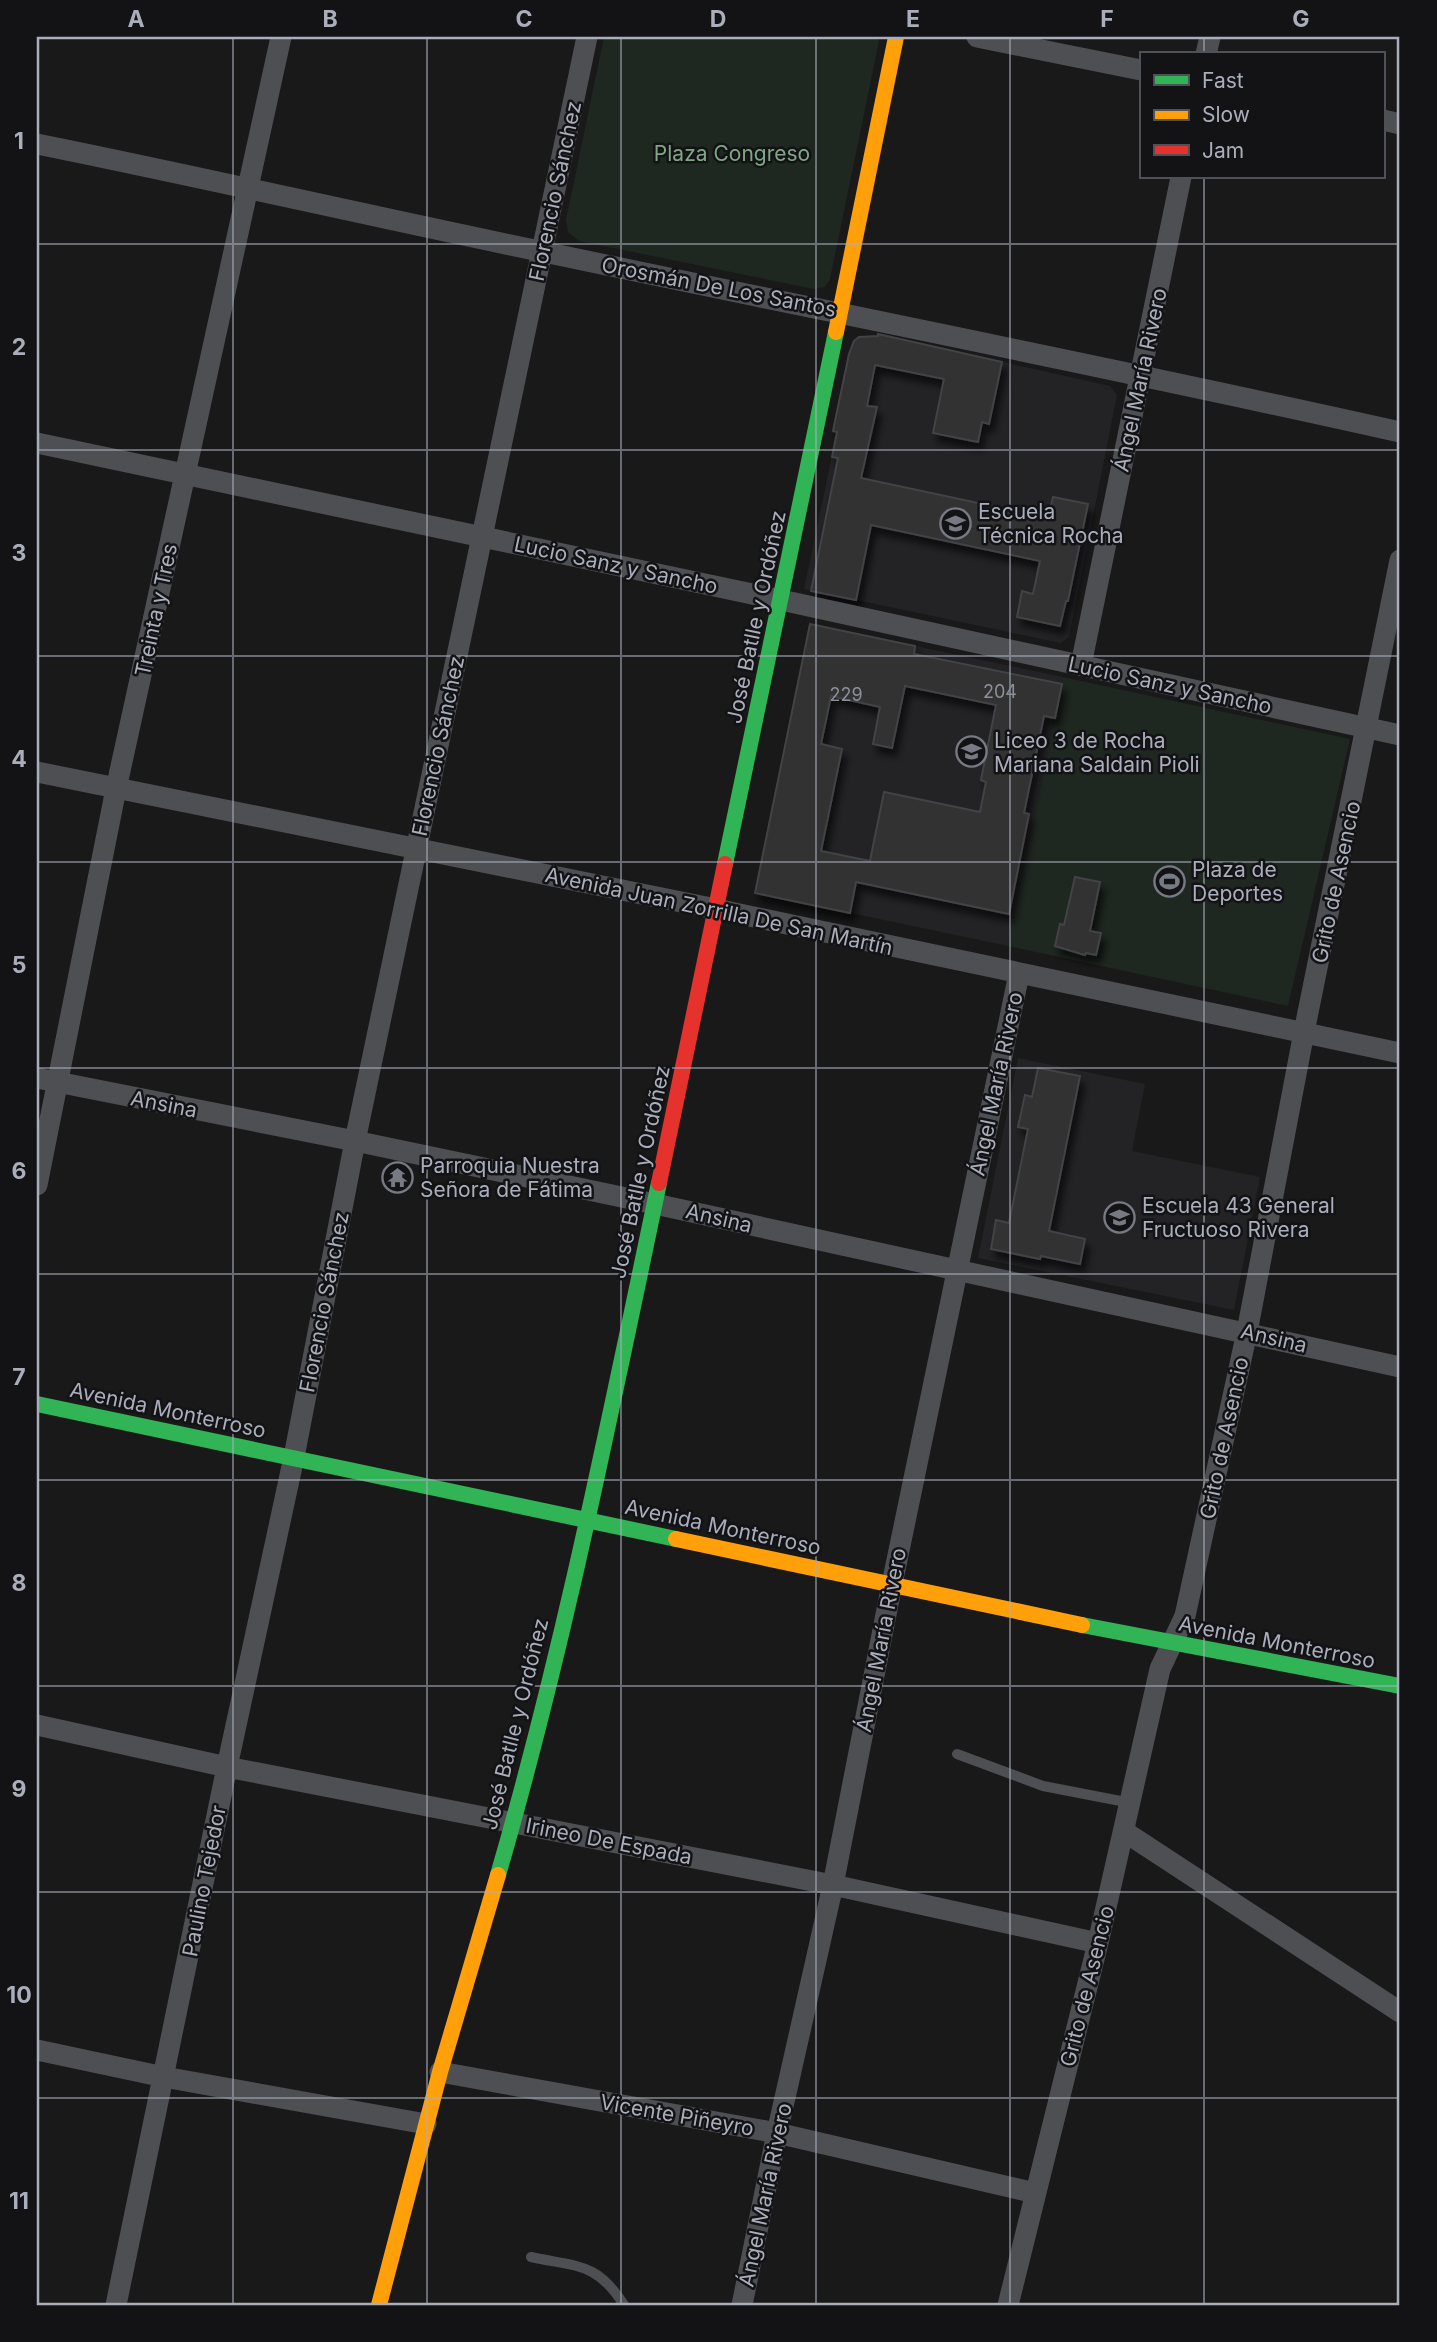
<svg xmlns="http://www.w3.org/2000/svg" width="1437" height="2342" font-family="Inter,sans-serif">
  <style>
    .built { fill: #232326 }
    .green { fill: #1f2721 }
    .building { fill: #313132; stroke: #424346; stroke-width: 2; fill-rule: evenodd; filter: url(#shadow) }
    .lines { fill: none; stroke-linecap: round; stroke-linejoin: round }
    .lane { stroke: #4d4f53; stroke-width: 10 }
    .street { stroke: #4d4f53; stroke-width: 21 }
    .fast { stroke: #30b455; stroke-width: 16 }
    .slow { stroke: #ff9f0a; stroke-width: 16 }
    .jam { stroke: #e5322d; stroke-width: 16 }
    .grid { fill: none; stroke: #aaaebb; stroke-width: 2; stroke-opacity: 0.55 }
    .labels { text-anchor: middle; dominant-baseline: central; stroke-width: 5; stroke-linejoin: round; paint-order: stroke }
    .number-label { font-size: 18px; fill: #8c8f99 }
    .park-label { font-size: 21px; fill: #81a685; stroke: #131316 }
    .street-label { font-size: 21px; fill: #aaaebb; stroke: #131316 }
    .poi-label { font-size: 21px; fill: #aaaebb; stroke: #131316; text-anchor: start }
    .neatline { fill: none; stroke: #aaaebb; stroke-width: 2.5 }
    .grid-label { font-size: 23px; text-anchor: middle; font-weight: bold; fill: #aaaebb }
  </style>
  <defs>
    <filter id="shadow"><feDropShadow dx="4.5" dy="8" stdDeviation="3.5" flood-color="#0009"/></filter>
  </defs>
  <rect width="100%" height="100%" fill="#19191a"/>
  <path class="built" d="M 878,334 L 1110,386 L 1117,395 L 1069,637 L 1061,643 L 804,589 L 837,432 L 832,431 L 848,354 L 850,354 L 854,341 L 859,337 L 877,337 Z
    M 810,624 L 1063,677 L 1008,946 L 755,893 Z
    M 1018,1058 L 1145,1084 L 1132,1151 L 1260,1177 L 1234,1310 L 978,1258 Z"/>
  <path class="green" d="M 604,37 L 878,37 L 879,41 L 830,279 L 825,287 L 814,289 L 579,241 L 568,232 L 566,220 Z
    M 1063,677 L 1350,739 L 1288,1006 L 1008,946 Z"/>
  <path class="building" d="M 878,334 L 1002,362 L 989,424 L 982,422 L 978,442 L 933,433 L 944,379 L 875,365 L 867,406 L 877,407 L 861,478 L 1048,518 L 1053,497 L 1088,504 L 1068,601 L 1066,601 L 1060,626 L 1017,617 L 1022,591 L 1033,594 L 1040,561 L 871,525 L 856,600 L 811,591 L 838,458 L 832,457 L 837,432 L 833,431 L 849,354 L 854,341 L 859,337 L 878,336 Z
    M 810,624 L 915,646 L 914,654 L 1062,684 L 1055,718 L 1044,716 L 1024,813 L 1029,814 L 1009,914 L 856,882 L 850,913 L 755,893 ZM 905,686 L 996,705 L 981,780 L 986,782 L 980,812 L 884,792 L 870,861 L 821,851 L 842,749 L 821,744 L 831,696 L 880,707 L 873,744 L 892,748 Z
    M 1075,877 L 1100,882 L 1090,931 L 1101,933 L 1096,955 L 1086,953 L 1085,955 L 1055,946 L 1060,924 L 1064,925 Z
    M 1038,1068 L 1080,1076 L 1049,1231 L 1085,1239 L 1080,1264 L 1041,1256 L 1040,1259 L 991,1249 L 996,1220 L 1009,1223 L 1028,1129 L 1018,1127 L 1025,1095 L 1032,1097 Z"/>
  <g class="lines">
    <path class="lane" d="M 957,1754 L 1043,1786 L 1131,1803
      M 531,2257 C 577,2267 597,2262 624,2305"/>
    <path class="street" d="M 977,37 L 1141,70
      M 1206,54 L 1210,37
      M 1383,120 L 1400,124
      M 37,144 C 206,178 374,217 544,252 C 829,312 1115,368 1400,432
      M 37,443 L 781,600 L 1400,735
      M 1081,665 L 1181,177
      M 37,772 L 716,909 L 1400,1053
      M 37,1078 L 355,1141 L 655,1204 L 1400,1367
      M 37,1185 L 116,789 L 281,37
      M 37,1725 L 227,1767 L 833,1885 L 1098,1943
      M 1125,1832 L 1400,2012
      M 37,2050 L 164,2077 L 426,2124
      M 440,2072 L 777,2133 L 1035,2193
      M 116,2305 L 227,1767 L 294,1457 L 355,1141 L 587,37
      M 742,2305 L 777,2133 L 833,1885 L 892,1584 L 1019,974
      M 1008,2305 L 1098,1943 L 1160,1669 L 1185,1616 L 1247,1332 L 1304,1032 L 1400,560"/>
    <path class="fast" d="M 725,864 L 836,332
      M 37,1404 L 676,1539
      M 1082,1625 L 1400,1686
      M 498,1875 C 564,1648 610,1415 659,1183"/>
    <path class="slow" d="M 836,332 L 896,37
      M 676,1539 L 1082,1625
      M 379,2305 L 440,2072 L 498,1875"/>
    <path class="jam" d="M 659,1183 L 725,864"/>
  </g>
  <path class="grid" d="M 233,37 L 233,2305M 427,37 L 427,2305M 621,37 L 621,2305M 816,37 L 816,2305M 1010,37 L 1010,2305M 1204,37 L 1204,54M 1204,177 L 1204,2305M 37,244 L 1400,244M 37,450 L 1400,450M 37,656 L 1400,656M 37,862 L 1400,862M 37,1068 L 1400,1068M 37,1274 L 1400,1274M 37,1480 L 1400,1480M 37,1686 L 1400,1686M 37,1892 L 1400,1892M 37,2098 L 1400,2098"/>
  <defs>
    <symbol id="school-ring" viewBox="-11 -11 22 22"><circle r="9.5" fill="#131316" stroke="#777a83" stroke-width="1.5"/><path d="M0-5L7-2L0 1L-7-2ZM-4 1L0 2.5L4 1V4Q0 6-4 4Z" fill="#777a83"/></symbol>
    <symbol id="stadium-ring" viewBox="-11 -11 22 22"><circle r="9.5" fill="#131316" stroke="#777a83" stroke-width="1.5"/><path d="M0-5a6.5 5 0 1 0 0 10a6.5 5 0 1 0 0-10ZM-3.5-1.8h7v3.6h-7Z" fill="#777a83"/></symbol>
    <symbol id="temple-ring" viewBox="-11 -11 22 22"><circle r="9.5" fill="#131316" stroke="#777a83" stroke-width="1.5"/><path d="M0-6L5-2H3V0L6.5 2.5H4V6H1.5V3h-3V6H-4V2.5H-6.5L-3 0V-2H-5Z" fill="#777a83"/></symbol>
  </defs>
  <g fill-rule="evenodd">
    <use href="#school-ring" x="938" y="506" width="35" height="35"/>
    <use href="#school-ring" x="954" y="734" width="35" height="35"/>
    <use href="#stadium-ring" x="1152" y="864" width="35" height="35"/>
    <use href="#temple-ring" x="380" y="1160" width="35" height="35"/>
    <use href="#school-ring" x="1102" y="1200" width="35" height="35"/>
  </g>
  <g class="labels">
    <g class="number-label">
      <text x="1000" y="691">204</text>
      <text x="846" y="694">229</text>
    </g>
    <g class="park-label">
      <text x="732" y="153">Plaza Congreso</text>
    </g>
    <g class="street-label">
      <text transform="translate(555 191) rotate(-78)">Florencio Sánchez</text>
      <text transform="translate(719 287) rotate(11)">Orosmán De Los Santos</text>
      <text transform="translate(1140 380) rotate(-78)">Ángel María Rivero</text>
      <text transform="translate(616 565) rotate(12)">Lucio Sanz y Sancho</text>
      <text transform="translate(156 610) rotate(-78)">Treinta y Tres</text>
      <text transform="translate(756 617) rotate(-78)">José Batlle y Ordóñez</text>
      <text transform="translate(1170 685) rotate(12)">Lucio Sanz y Sancho</text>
      <text transform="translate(438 746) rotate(-78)">Florencio Sánchez</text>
      <text transform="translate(1336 882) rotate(-78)">Grito de Asencio</text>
      <text transform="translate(719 911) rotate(12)">Avenida Juan Zorrilla De San Martín</text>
      <text transform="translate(996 1084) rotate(-78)">Ángel María Rivero</text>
      <text transform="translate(164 1104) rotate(11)">Ansina</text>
      <text transform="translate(640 1172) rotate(-78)">José Batlle y Ordóñez</text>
      <text transform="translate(719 1218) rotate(13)">Ansina</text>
      <text transform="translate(324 1302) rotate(-79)">Florencio Sánchez</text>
      <text transform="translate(1274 1338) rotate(13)">Ansina</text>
      <text transform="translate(168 1410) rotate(12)">Avenida Monterroso</text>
      <text transform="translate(1224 1438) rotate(-78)">Grito de Asencio</text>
      <text transform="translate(723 1527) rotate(12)">Avenida Monterroso</text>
      <text transform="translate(881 1640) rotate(-79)">Ángel María Rivero</text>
      <text transform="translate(1277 1642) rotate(11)">Avenida Monterroso</text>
      <text transform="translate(515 1724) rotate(-76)">José Batlle y Ordóñez</text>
      <text transform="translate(609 1841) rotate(11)">Irineo De Espada</text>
      <text transform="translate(204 1881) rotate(-79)">Paulino Tejedor</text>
      <text transform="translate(1087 1986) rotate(-76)">Grito de Asencio</text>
      <text transform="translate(677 2115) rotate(10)">Vicente Piñeyro</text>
      <text transform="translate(765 2195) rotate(-78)">Ángel María Rivero</text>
    </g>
    <g class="poi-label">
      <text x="978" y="511">Escuela<tspan x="978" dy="24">Técnica Rocha</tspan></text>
      <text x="994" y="740">Liceo 3 de Rocha<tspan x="994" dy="24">Mariana Saldain Pioli</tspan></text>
      <text x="1192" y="869">Plaza de<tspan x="1192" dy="24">Deportes</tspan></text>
      <text x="420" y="1165">Parroquia Nuestra<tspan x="420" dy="24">Señora de Fátima</tspan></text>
      <text x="1142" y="1205">Escuela 43 General<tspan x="1142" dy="24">Fructuoso Rivera</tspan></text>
    </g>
  </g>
  <rect width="1437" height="2342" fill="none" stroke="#131316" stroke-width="77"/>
  <rect x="1140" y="52" width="245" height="126" fill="#131316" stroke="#4f5158" stroke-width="2"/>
  <rect x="1154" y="75" width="35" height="10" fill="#30b455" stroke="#4f5158" stroke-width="2"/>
  <text x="1202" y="88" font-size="21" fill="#aaaebb">Fast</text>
  <rect x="1154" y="110" width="35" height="10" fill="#ff9f0a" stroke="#4f5158" stroke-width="2"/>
  <text x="1202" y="122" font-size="21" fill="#aaaebb">Slow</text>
  <rect x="1154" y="145" width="35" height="10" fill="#e5322d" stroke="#4f5158" stroke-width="2"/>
  <text x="1202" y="158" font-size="21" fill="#aaaebb">Jam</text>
  <rect x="38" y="38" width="1360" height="2266" class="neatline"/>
  <g class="grid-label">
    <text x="136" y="27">A</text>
    <text x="330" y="27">B</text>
    <text x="524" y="27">C</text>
    <text x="718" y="27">D</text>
    <text x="913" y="27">E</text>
    <text x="1107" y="27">F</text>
    <text x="1301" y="27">G</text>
    <text x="19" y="149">1</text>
    <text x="19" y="355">2</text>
    <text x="19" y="561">3</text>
    <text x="19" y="767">4</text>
    <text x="19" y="973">5</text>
    <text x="19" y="1179">6</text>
    <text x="19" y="1385">7</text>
    <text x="19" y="1591">8</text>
    <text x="19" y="1797">9</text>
    <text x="19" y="2003">10</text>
    <text x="19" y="2209">11</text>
  </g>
</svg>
